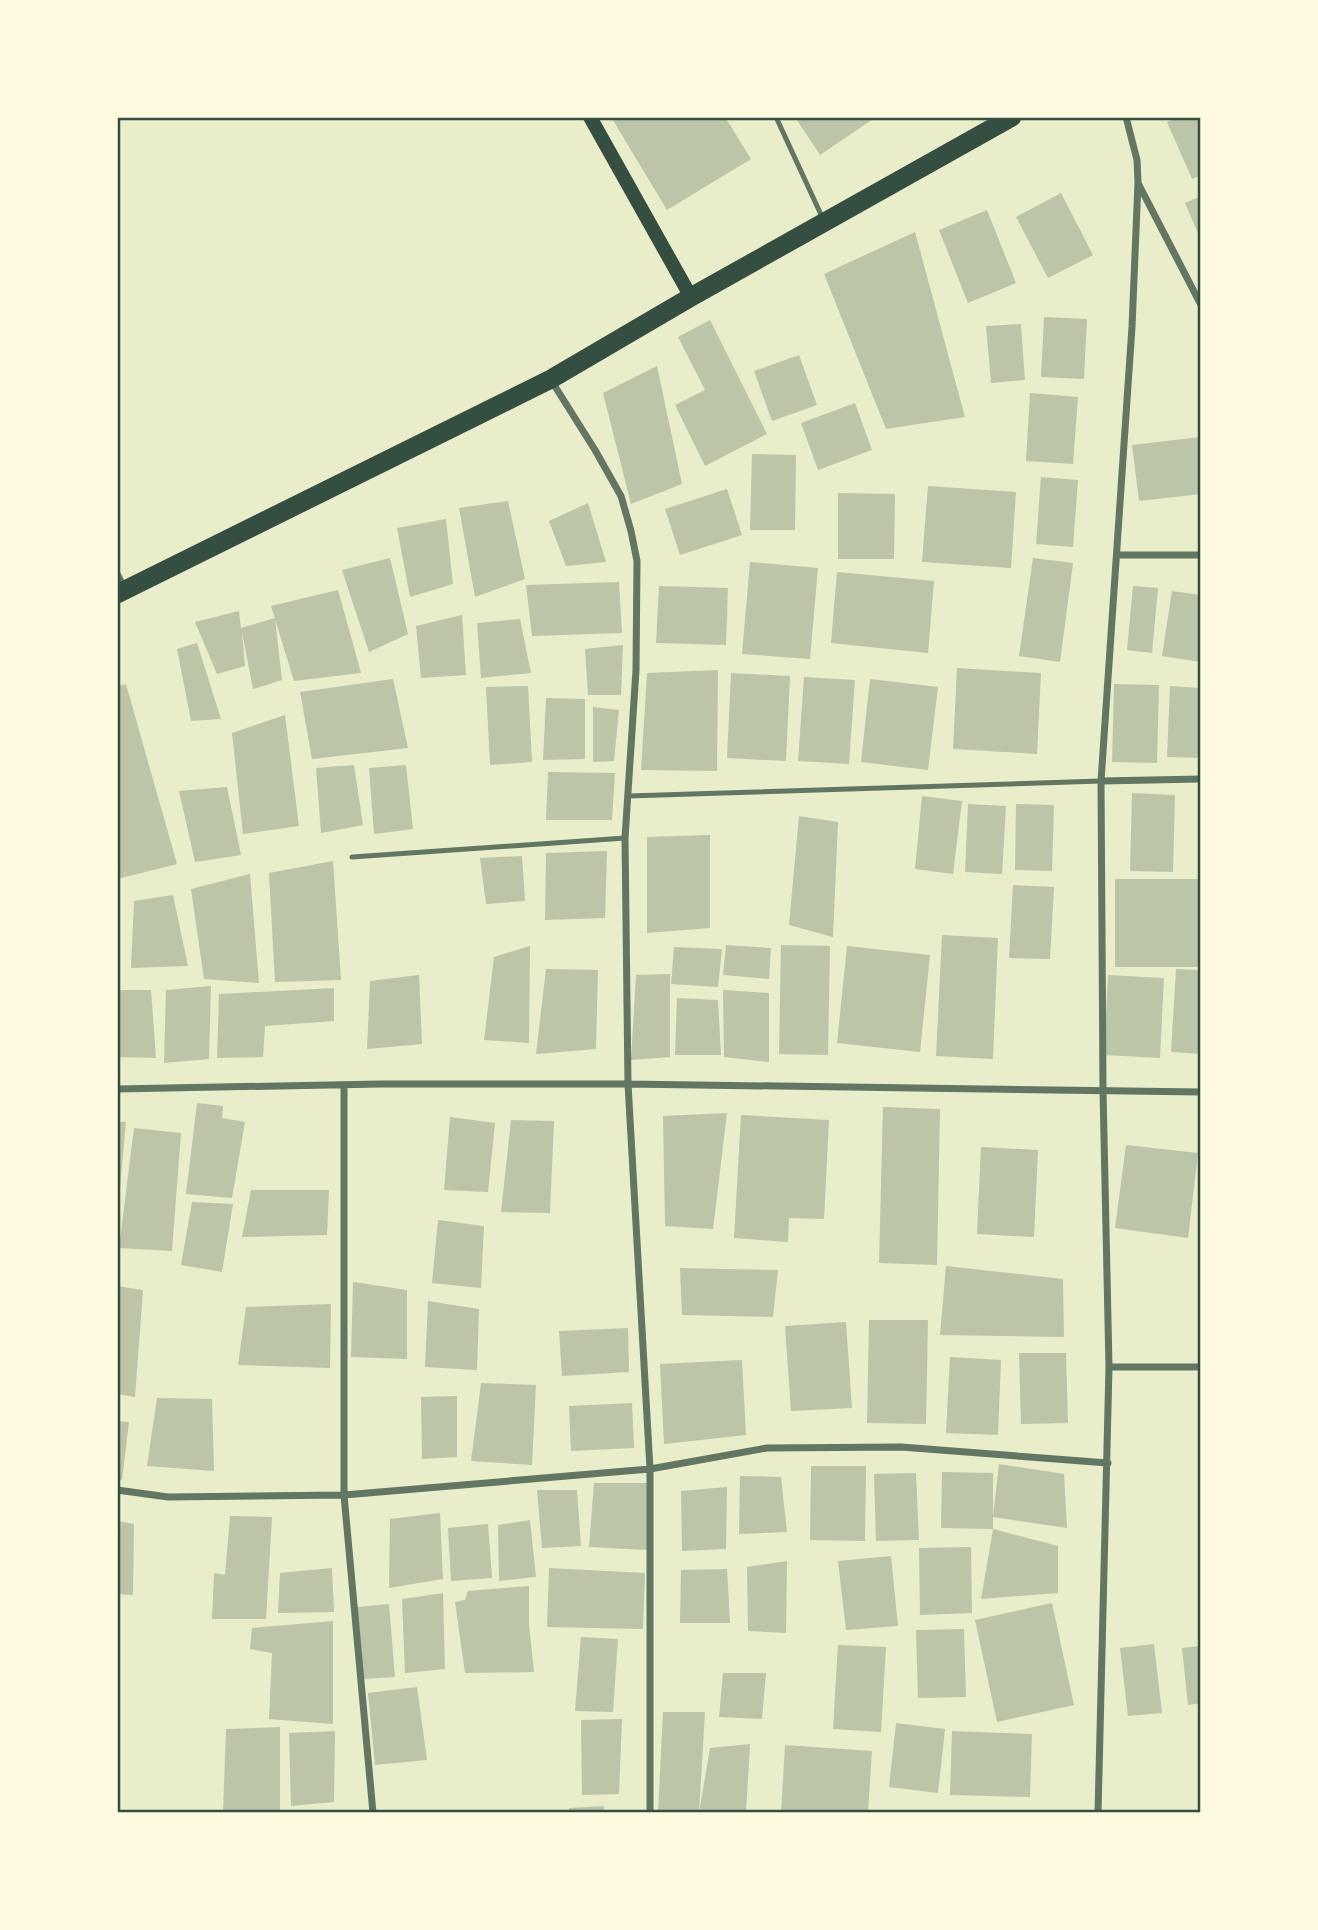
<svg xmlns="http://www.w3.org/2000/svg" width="1318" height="1930" font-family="Cabin,sans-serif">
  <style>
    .building { fill: #bcc5a7 }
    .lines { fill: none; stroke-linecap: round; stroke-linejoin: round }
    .service { stroke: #617663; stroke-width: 5 }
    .minor { stroke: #617663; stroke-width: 7 }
    .secondary { stroke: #344e41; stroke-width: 14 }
    .trunk { stroke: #344e41; stroke-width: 19 }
    .neatline { fill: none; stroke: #344e41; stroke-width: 2.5 }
  </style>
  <rect width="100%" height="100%" fill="#e9edc9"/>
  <path class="building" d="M 611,117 L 725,117 L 751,159 L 667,210 Z
    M 795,117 L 876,117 L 820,155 Z
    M 1178,117 L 1201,117 L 1201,175 L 1192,179 L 1167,122 Z
    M 1061,193 L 1093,255 L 1048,278 L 1016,217 Z
    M 1201,196 L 1201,240 L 1185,203 Z
    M 987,210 L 1016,283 L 968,303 L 939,230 Z
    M 915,232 L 965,417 L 886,429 L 824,274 Z
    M 1044,317 L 1087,319 L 1084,379 L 1041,377 Z
    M 710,320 L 767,434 L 705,466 L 675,405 L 705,390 L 678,337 Z
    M 1021,324 L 1025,380 L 991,383 L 986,326 Z
    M 799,355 L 817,405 L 772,421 L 754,371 Z
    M 657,366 L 682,484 L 631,504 L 603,393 Z
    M 1030,393 L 1078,397 L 1073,464 L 1026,461 Z
    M 855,403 L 872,450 L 818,470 L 801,423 Z
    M 1201,437 L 1201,494 L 1139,501 L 1132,445 Z
    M 752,454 L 796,455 L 795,530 L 750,530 Z
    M 1041,477 L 1078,480 L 1073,547 L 1036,544 Z
    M 928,486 L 1016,492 L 1011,568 L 922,562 Z
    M 727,489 L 742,535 L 680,555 L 665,509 Z
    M 838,493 L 895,494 L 894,559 L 838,559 Z
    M 508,501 L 525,579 L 475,597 L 459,508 Z
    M 588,503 L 606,562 L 566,566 L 549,521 Z
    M 446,519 L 453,584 L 410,597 L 397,528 Z
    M 390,558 L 408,634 L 369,652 L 342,570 Z
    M 1033,558 L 1073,563 L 1060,662 L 1019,656 Z
    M 750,562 L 818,568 L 810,659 L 742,654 Z
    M 837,572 L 934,581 L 928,653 L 831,643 Z
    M 619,582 L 622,633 L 532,636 L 526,585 Z
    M 659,586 L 728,588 L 726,645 L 656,643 Z
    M 1133,586 L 1158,588 L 1152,653 L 1127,650 Z
    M 338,590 L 361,673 L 294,681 L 271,606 Z
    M 1172,591 L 1201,595 L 1201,662 L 1162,656 Z
    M 239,611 L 241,628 L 275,618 L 282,680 L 253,689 L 242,632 L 245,666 L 217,674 L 195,622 Z
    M 462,615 L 466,675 L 421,678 L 416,626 Z
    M 520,619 L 531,673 L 481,678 L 477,623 Z
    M 197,643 L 221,719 L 191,721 L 177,649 Z
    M 623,645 L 621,695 L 588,695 L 585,649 Z
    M 957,668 L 1041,673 L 1037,754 L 953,749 Z
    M 718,670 L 717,771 L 641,770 L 647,673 Z
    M 731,673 L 790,676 L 786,761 L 727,758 Z
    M 804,677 L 855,680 L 849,764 L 798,761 Z
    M 393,679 L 408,748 L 312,759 L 300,692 Z
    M 870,679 L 938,687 L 928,770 L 861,762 Z
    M 126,684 L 177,864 L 117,879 L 117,686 Z
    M 1114,684 L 1159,685 L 1157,763 L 1112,762 Z
    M 528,686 L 532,762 L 490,765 L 486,687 Z
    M 1170,686 L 1201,688 L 1201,758 L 1167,757 Z
    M 546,698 L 585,699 L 585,759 L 543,760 Z
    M 593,707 L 619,710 L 614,761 L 593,762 Z
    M 285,715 L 299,826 L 243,834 L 232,733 Z
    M 354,765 L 363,825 L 321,833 L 316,768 Z
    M 406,765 L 413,829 L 374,834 L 369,768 Z
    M 548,772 L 615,773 L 612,820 L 546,820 Z
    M 227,787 L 241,855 L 195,862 L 179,791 Z
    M 1198,791 L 1201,791 L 1201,872 L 1198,872 Z
    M 1132,793 L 1175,795 L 1173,872 L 1130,871 Z
    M 922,796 L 962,801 L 953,874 L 915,869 Z
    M 968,804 L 1006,806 L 1002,874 L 965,872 Z
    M 1016,804 L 1054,805 L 1052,871 L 1015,870 Z
    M 799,816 L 838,822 L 833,937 L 789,925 Z
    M 710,835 L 710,928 L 647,933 L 647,837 Z
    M 607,851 L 605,918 L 545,920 L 546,853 Z
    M 522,856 L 525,901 L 486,904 L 480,858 Z
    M 333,861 L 341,980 L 275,982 L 269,873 Z
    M 250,874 L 259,983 L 204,979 L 191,889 Z
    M 1115,879 L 1201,879 L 1201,967 L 1115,967 Z
    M 1013,885 L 1054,887 L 1050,959 L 1009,958 Z
    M 173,895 L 188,966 L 131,968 L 134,901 Z
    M 942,935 L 998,938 L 993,1059 L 936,1056 Z
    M 726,945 L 771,948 L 769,979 L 723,975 Z
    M 781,945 L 830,946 L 828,1055 L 779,1054 Z
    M 530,946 L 529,1043 L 484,1040 L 494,957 Z
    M 847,946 L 930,955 L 920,1052 L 837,1043 Z
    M 674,947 L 722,949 L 718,987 L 671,984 Z
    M 546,969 L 598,970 L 596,1049 L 536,1054 Z
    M 1176,969 L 1201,970 L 1201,1054 L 1171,1052 Z
    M 670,974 L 670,1057 L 631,1060 L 636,975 Z
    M 419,975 L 422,1044 L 367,1049 L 370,981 Z
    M 1108,975 L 1164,978 L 1160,1058 L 1104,1055 Z
    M 211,986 L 209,1059 L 164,1063 L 166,990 Z
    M 334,988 L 334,1021 L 265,1026 L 263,1057 L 217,1058 L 219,994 Z
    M 117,990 L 151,990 L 156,1058 L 117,1057 Z
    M 723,990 L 769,993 L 769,1062 L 724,1057 Z
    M 677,998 L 718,1000 L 721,1055 L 675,1055 Z
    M 197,1103 L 223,1106 L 222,1118 L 245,1122 L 232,1198 L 186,1194 Z
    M 883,1107 L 940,1109 L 937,1265 L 879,1263 Z
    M 727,1113 L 713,1229 L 665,1226 L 663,1116 Z
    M 741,1115 L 829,1120 L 824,1219 L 789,1218 L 788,1242 L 734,1238 Z
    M 450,1117 L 495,1123 L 488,1192 L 444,1190 Z
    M 511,1120 L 554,1121 L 550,1213 L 501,1212 Z
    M 117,1122 L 126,1122 L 119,1199 L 117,1199 Z
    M 134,1128 L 181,1133 L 172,1251 L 119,1248 Z
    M 1126,1145 L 1198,1153 L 1188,1238 L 1115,1228 Z
    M 981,1147 L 1038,1150 L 1034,1237 L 977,1234 Z
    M 251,1190 L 329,1190 L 327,1235 L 242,1237 Z
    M 192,1202 L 233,1204 L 222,1272 L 181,1265 Z
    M 438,1220 L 484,1226 L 481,1288 L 432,1283 Z
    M 946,1266 L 1063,1279 L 1064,1337 L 940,1335 Z
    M 680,1268 L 778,1270 L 773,1317 L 682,1315 Z
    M 353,1282 L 407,1290 L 407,1359 L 351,1357 Z
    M 117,1286 L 143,1290 L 135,1397 L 117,1394 Z
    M 428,1301 L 479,1309 L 477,1370 L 425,1367 Z
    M 331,1304 L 330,1368 L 238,1365 L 246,1307 Z
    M 869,1320 L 928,1320 L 926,1424 L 867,1423 Z
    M 846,1322 L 852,1408 L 791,1411 L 785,1326 Z
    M 628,1328 L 629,1372 L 562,1376 L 559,1331 Z
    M 1019,1353 L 1066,1353 L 1068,1423 L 1021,1424 Z
    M 950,1357 L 1001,1360 L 998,1435 L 946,1433 Z
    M 742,1360 L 746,1435 L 664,1444 L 660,1364 Z
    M 481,1383 L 536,1385 L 532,1465 L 471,1461 Z
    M 457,1396 L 457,1457 L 422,1459 L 421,1397 Z
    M 157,1398 L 212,1399 L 214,1471 L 147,1466 Z
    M 632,1403 L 634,1448 L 571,1451 L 569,1406 Z
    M 117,1421 L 129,1422 L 122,1480 L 117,1479 Z
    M 999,1464 L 1064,1474 L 1067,1528 L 993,1517 L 993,1529 L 941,1528 L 942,1472 L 993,1473 L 993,1517 Z
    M 811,1466 L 866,1466 L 865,1541 L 810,1540 Z
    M 916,1473 L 919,1540 L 876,1541 L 874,1474 Z
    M 740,1476 L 781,1477 L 787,1532 L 739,1534 Z
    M 594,1483 L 649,1483 L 647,1550 L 589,1547 Z
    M 727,1487 L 726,1549 L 682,1551 L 681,1491 Z
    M 537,1490 L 577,1490 L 581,1546 L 542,1548 Z
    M 440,1513 L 443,1579 L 389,1588 L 390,1519 Z
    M 230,1516 L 272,1517 L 266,1619 L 212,1619 L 214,1573 L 225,1575 Z
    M 530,1520 L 536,1577 L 499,1581 L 498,1525 Z
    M 117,1521 L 134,1524 L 133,1595 L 117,1594 Z
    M 488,1524 L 492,1578 L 451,1581 L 448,1528 Z
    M 993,1529 L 1058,1546 L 1058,1593 L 981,1599 Z
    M 971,1547 L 972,1613 L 920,1615 L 919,1548 Z
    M 891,1556 L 898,1626 L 846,1630 L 838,1561 Z
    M 787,1561 L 786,1633 L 748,1631 L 747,1567 Z
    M 332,1568 L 334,1612 L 278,1613 L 280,1573 Z
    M 549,1568 L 645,1573 L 643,1629 L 547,1627 Z
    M 727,1569 L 730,1623 L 680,1623 L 681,1570 Z
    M 529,1586 L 529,1625 L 534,1672 L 465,1673 L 455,1602 L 465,1600 L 468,1591 Z
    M 443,1593 L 445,1669 L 405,1673 L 402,1599 Z
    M 1052,1603 L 1074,1705 L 997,1722 L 975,1620 Z
    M 389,1604 L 395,1677 L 364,1679 L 357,1607 Z
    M 333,1621 L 333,1724 L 269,1719 L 272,1653 L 250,1649 L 252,1628 Z
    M 964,1629 L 966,1697 L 918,1698 L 916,1630 Z
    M 581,1637 L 618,1639 L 613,1712 L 575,1711 Z
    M 1154,1644 L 1162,1713 L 1128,1716 L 1120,1648 Z
    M 838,1645 L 886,1647 L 881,1732 L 833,1729 Z
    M 1201,1646 L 1201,1703 L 1188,1705 L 1182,1648 Z
    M 723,1673 L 766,1673 L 762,1719 L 719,1717 Z
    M 417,1687 L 427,1760 L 375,1765 L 368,1693 Z
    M 663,1712 L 705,1712 L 699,1813 L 658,1813 Z
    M 622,1719 L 619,1794 L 582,1795 L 581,1720 Z
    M 896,1723 L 945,1729 L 938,1793 L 889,1787 Z
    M 280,1727 L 280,1813 L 223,1813 L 226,1729 Z
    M 335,1731 L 334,1802 L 291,1806 L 289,1733 Z
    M 952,1731 L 1032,1734 L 1030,1797 L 950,1795 Z
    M 750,1744 L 746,1813 L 699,1813 L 710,1748 Z
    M 785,1745 L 872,1751 L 868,1813 L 781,1813 Z
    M 604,1806 L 604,1813 L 569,1813 L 569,1808 Z"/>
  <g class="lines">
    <path class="service" d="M 776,117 L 823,219
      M 628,796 L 1101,781
      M 352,857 L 625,838"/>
    <path class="minor" d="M 1138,183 L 1201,305
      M 551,380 L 595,450 L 621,496 L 631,531 L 637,561 L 636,670 L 625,838 L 628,1084 L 650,1469 L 650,1813
      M 1117,555 L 1201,555
      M 117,574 L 125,589
      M 1101,781 L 1201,779
      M 344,1085 L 344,1495 L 373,1813
      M 117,1089 L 380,1084 L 628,1084 L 1201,1092
      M 1109,1367 L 1201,1367
      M 117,1490 L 168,1497 L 344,1495 L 650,1469 L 767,1448 L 901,1447 L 1108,1463
      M 1098,1813 L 1109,1367 L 1103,1090 L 1101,781 L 1132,327 L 1138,182 L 1137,160 L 1126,117"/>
    <path class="secondary" d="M 590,117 L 691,297"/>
    <path class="trunk" d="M 117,594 L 551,379 L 691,297 L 1012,117"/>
  </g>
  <rect width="1318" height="1930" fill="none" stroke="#fefae0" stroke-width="238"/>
  <rect x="119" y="119" width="1080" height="1692" class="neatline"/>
</svg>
